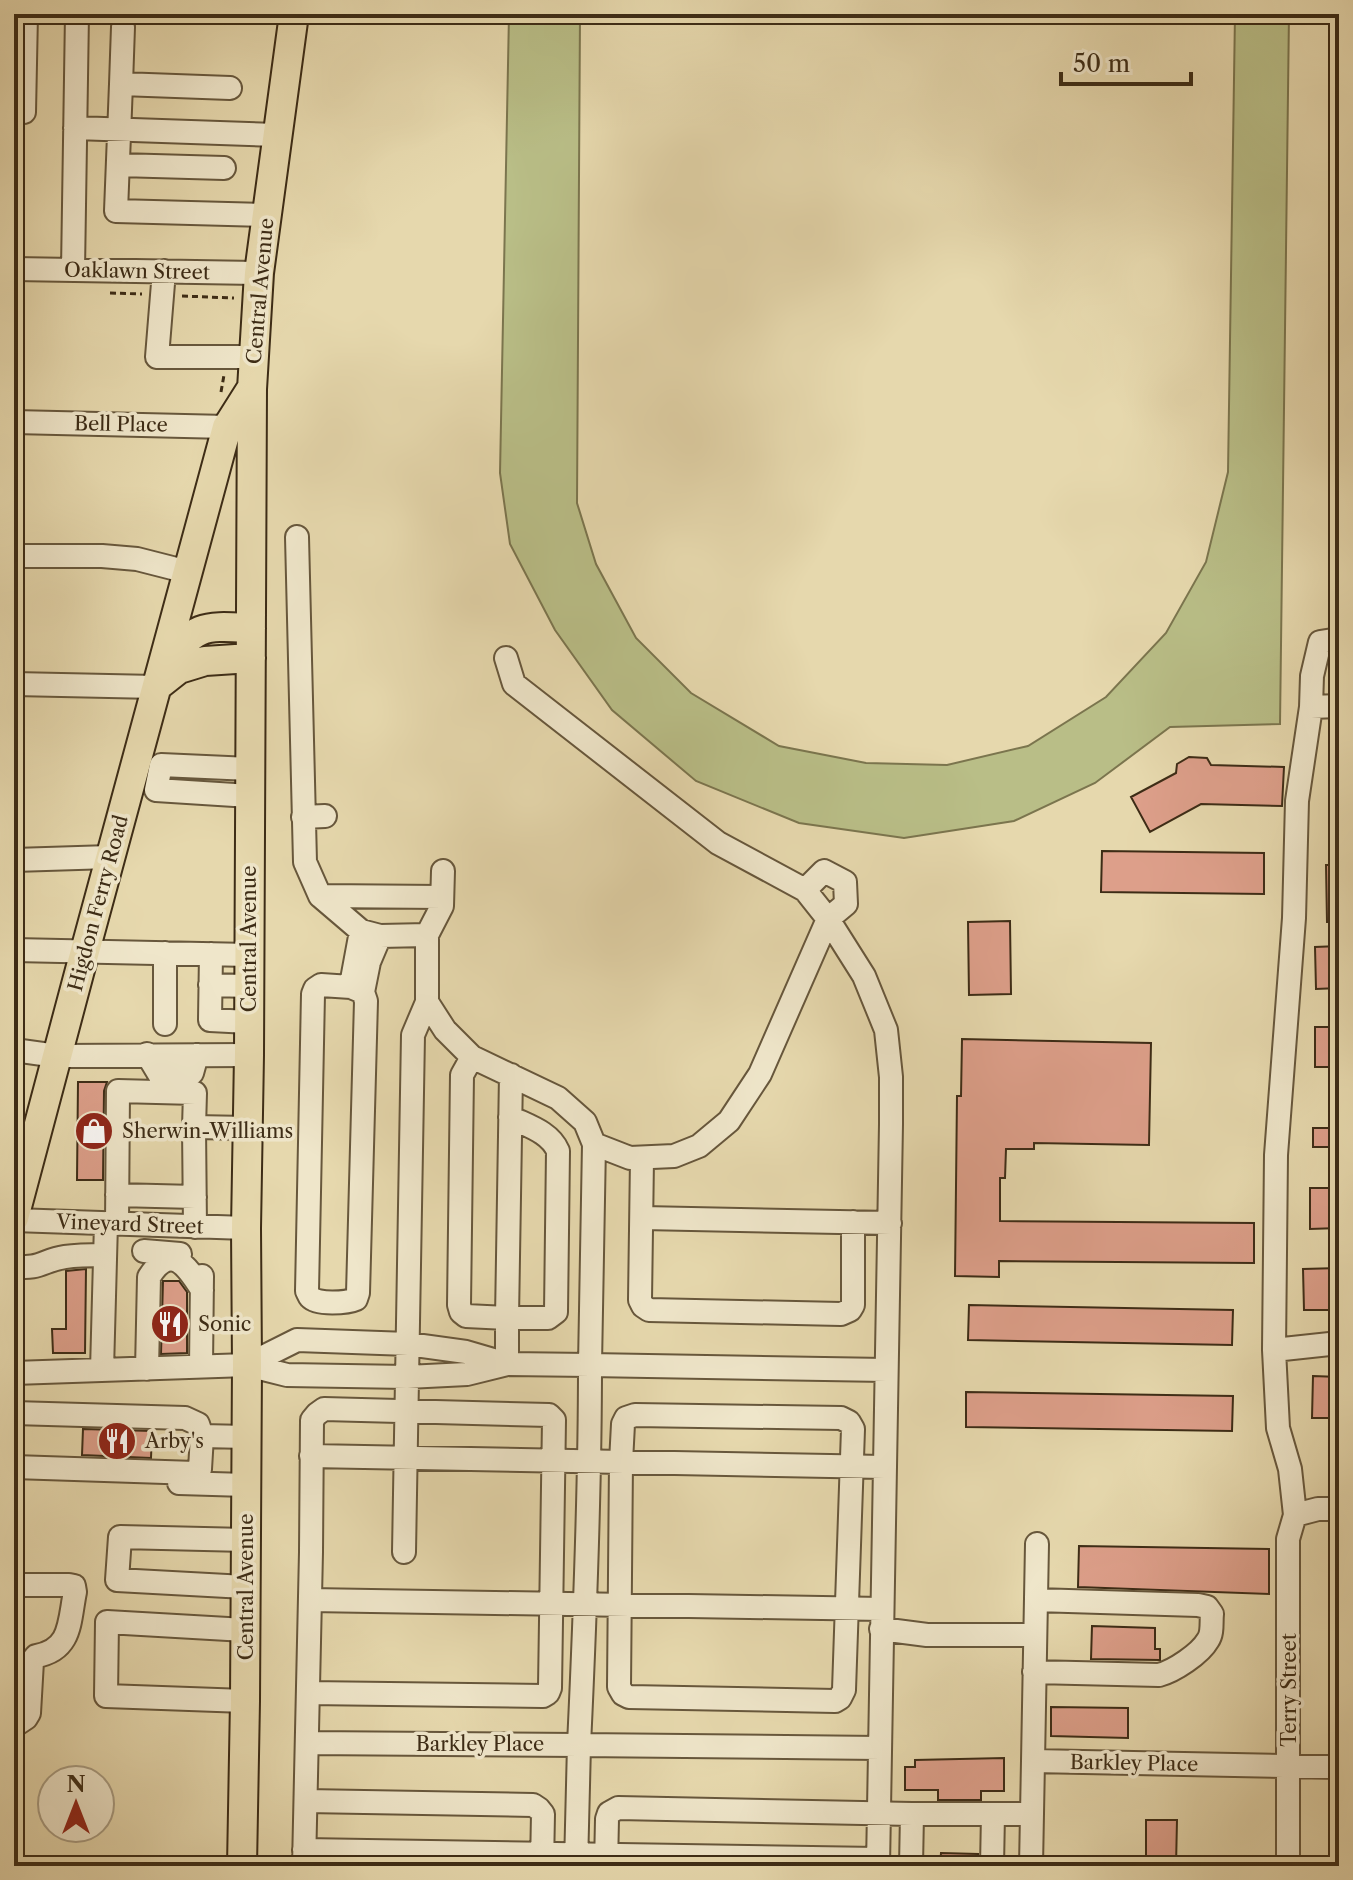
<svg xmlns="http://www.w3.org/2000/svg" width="1353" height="1880" font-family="'Libre Caslon Text',serif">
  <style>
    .green { fill: #b9be87; stroke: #7b754e; stroke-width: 2 }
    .building { fill: #dd9f8a; stroke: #3d2c16; stroke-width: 2 }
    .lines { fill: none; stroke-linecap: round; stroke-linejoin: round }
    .minor-casing { stroke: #67573c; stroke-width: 26 }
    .major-casing { stroke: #3d2c16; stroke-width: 32 }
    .path { stroke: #3d2c16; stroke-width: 3; stroke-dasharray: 6 4; stroke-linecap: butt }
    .minor { stroke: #efe6ca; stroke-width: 22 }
    .major { stroke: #e6d8ad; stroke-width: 28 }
    .labels { text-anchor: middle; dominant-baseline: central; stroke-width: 7; stroke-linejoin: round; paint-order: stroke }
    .street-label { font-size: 20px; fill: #3d2c16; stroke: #efe6ca }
    .poi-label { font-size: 20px; fill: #3d2c16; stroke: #efe6ca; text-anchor: start }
  </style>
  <rect width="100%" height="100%" fill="#e6d8ad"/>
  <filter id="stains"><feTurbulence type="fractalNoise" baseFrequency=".0025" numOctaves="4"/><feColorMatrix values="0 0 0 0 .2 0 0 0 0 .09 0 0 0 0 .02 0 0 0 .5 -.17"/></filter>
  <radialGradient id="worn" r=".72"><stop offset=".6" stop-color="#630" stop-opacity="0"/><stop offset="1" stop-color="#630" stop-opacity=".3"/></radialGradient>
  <path class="green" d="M 509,14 L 580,14 L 577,503 L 596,564 L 636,638 L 691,693 L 779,746 L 866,763 L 947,765 L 1028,746 L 1106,697 L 1166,633 L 1206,562 L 1228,472 L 1235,14 L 1289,14 L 1280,724 L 1170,727 L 1095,783 L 1014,821 L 904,838 L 799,823 L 696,781 L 612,710 L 555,630 L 510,544 L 500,473 Z"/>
  <path class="building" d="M 1189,757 L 1207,758 L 1211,765 L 1284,767 L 1282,806 L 1201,804 L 1150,832 L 1131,797 L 1176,773 L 1177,764 Z
    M 1102,851 L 1264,853 L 1264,894 L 1101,892 Z
    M 1326,865 L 1339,865 L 1339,922 L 1327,922 Z
    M 1010,921 L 1011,994 L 969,995 L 968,922 Z
    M 1339,946 L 1339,988 L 1316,989 L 1315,947 Z
    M 1315,1027 L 1339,1027 L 1339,1067 L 1315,1067 Z
    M 962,1039 L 1151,1043 L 1149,1145 L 1034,1143 L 1034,1149 L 1006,1149 L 1005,1178 L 1000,1178 L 1000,1221 L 1254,1223 L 1254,1263 L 999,1261 L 999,1277 L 955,1276 L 957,1096 L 961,1096 Z
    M 78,1082 L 107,1082 L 104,1091 L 103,1180 L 77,1180 Z
    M 1313,1128 L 1339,1128 L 1339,1147 L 1313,1147 Z
    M 1310,1188 L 1339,1188 L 1339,1228 L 1310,1229 Z
    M 1339,1268 L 1339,1310 L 1304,1310 L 1303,1269 Z
    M 86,1269 L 85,1353 L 53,1353 L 52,1329 L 66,1329 L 66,1271 Z
    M 163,1281 L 179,1281 L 187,1292 L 187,1353 L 161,1354 Z
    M 969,1305 L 1233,1310 L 1232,1345 L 968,1340 Z
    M 1313,1376 L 1339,1377 L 1339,1418 L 1312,1418 Z
    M 966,1392 L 1233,1396 L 1232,1431 L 966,1427 Z
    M 83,1429 L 152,1431 L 151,1458 L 82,1455 Z
    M 1079,1546 L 1269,1549 L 1269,1594 L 1078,1587 Z
    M 1092,1626 L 1155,1628 L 1155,1649 L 1160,1649 L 1160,1660 L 1091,1659 Z
    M 1051,1707 L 1128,1708 L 1128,1738 L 1051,1736 Z
    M 1004,1758 L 1004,1791 L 981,1791 L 981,1800 L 938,1800 L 938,1790 L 905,1790 L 905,1767 L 915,1767 L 915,1760 Z
    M 1146,1820 L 1177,1820 L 1176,1866 L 1146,1866 Z
    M 941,1853 L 978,1854 L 978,1866 L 940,1866 Z"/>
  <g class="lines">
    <defs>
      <path id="minor" d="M 121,84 L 123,27
        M 230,88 L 121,84 L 116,211 L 267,215
        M 14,112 L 24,112 L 26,14
        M 75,128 L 276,135
        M 119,165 L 224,168
        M 14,269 L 259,273
        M 73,270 L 77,14
        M 164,271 L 157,357 L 254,357
        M 14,422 L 227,427
        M 297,537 L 305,862 L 320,896 L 361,931 L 380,936 L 427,935
        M 14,556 L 102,556 L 137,559 L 188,572
        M 506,658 L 514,684 L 718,843 L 805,890 L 828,919 L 864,976 L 886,1030 L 891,1077 L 891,1124 L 878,1866
        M 14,684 L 156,687
        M 1311,707 L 1339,706
        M 250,769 L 161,765 L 156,790 L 250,796
        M 303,817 L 325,816
        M 14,860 L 110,857
        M 320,896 L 442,897
        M 14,950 L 249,955
        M 211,954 L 210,1020 L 249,1022
        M 210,985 L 249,986
        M 321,985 L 351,987 L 363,992 L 366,1001 L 358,1293 L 356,1299 C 347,1303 317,1305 310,1297 C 309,1296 308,1293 307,1291 L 313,994 L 315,989 Z
        M 351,985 L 361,931
        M 363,992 L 369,962 L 380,936
        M 427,1002 L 445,1030 L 472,1057 L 558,1098 L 585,1122 L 594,1144 L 630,1158 L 674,1156 L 699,1146 L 729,1121 L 760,1074 L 828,919 L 846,904 L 845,882 L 824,871 L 805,890
        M 165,1024 L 165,953
        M 14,1050 L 57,1056 L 249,1055
        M 147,1054 L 159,1074 L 192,1073 L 197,1055
        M 472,1057 L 462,1075 L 459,1305 L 461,1312 L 466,1316 L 507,1318 L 511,1075
        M 510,1117 C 528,1126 550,1132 558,1151 L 556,1312 L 548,1318 L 507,1318 L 507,1364 L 590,1365 C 590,1492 585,1618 579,1745 L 880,1748
        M 594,1144 L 590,1365 L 886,1370
        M 642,1159 L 640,1300 L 643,1306 L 649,1310 L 841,1314 L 850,1310 L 853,1305 L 853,1222
        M 117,1195 L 195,1197
        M 643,1218 L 890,1223
        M 14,1220 L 246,1228
        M 117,1224 L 118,1091 L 195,1093 L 194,1127
        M 195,1227 L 194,1127 L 248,1128
        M 144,1251 L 180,1254
        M 14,1266 C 40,1270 43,1260 65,1257 C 78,1255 92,1255 105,1255
        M 1274,1350 L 1339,1343
        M 201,1366 L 202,1276
        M 147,1369 L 149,1277 C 171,1242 187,1266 202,1290
        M 102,1370 L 106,1223
        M 14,1373 L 247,1365 L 287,1375 L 407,1377 L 467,1374 L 507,1364 L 466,1352 L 408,1344 L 297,1340 L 247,1365
        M 14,1413 L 185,1418 L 198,1424 L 202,1436 L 200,1469 L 195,1473 L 14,1467
        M 635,1415 L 841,1418 L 849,1422 L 853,1429 L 844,1690 L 840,1698 L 835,1701 L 629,1697 L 623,1694 L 619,1687 L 621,1462 L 623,1424 L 626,1418 Z
        M 202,1436 L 247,1437
        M 311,1456 L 884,1467
        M 179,1483 L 246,1485
        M 1295,1515 L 1318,1509 L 1339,1509
        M 404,1552 L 413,1035 L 427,1002 L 427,935 L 442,906 L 443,871
        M 14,1585 L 69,1585 L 74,1586 L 75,1592 C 69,1621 72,1650 36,1656 L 32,1661 L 29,1713 L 26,1718 L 14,1726
        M 245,1587 L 117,1580 L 120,1537 L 246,1540
        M 310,1600 L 882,1609
        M 881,1629 L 927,1635 L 1035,1635
        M 245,1630 L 107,1622 L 106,1696 L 245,1701
        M 1034,1672 L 1159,1675 C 1174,1671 1200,1654 1208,1640 C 1213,1633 1211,1622 1212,1614 L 1207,1607 L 1198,1605 L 1036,1600
        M 307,1743 L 579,1745 L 576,1866
        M 1033,1761 L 1037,1544
        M 306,1801 L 533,1805 L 539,1809 L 543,1814 L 542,1865
        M 304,1850 L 878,1859
        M 304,1866 L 311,1552 L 312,1420 L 317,1414 L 324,1409 L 549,1415 L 554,1420 L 550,1688 L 548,1693 L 543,1696 L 308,1693
        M 606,1866 L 607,1819 L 609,1813 L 618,1808 L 912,1814 L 1032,1814
        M 911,1866 L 912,1814
        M 992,1866 L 993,1814
        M 1031,1866 L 1033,1761 L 1339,1767
        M 1288,1866 L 1288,1539 L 1295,1515 L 1290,1469 L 1278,1428 L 1274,1350 L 1276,1155 L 1294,918 L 1297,801 L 1311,707 L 1312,676 L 1320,642 L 1339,639"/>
      <path id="major" d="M 169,665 C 192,623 207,626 251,628
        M 160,684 L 179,669 L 205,661 L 251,658
        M 14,1218 L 85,951 L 227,427 L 251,389
        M 242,1866 L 245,1701 L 247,1365 L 246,1228 L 249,1055 L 252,389 L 259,273 L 294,14"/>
    </defs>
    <use href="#minor" class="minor-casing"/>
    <use href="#major" class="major-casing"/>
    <path class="path" d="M 110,293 L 142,294
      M 182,296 L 234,298
      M 221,392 L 224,375"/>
    <use href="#minor" class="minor"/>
    <use href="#major" class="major"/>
  </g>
  <defs>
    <symbol id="shop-disc" viewBox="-11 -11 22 22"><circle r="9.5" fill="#8f2418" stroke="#efe6ca"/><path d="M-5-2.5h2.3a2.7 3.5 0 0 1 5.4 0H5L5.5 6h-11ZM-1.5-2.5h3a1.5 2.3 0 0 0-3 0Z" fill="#fff"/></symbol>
    <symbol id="restaurant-disc" viewBox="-11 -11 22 22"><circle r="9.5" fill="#8f2418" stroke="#efe6ca"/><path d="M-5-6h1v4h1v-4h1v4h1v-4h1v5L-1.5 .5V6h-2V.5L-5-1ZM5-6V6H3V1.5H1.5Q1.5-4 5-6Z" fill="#fff"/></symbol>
  </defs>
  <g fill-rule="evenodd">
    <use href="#shop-disc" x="72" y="1109" width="44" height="44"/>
    <use href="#restaurant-disc" x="148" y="1302" width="44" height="44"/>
    <use href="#restaurant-disc" x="95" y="1419" width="44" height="44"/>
  </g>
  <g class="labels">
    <g class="street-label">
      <text transform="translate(137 271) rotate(1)">Oaklawn Street</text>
      <text transform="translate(260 291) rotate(-85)">Central Avenue</text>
      <text transform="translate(121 424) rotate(1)">Bell Place</text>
      <text transform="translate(98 903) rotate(-75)">Higdon Ferry Road</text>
      <text transform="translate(249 939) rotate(-90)">Central Avenue</text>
      <text transform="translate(130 1224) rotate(2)">Vineyard Street</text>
      <text transform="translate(246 1587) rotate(-90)">Central Avenue</text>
      <text transform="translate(1289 1690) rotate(-90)">Terry Street</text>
      <text x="480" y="1744">Barkley Place</text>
      <text transform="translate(1134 1763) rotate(1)">Barkley Place</text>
    </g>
    <g class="poi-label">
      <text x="122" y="1131">Sherwin-Williams</text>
      <text x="198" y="1324">Sonic</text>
      <text x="145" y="1441">Arby's</text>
    </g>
  </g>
  <rect width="1353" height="1880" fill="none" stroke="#e6d8ad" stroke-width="48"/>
  <rect x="16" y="16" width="1321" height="1848" fill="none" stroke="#3d2c16" stroke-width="4"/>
  <rect x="24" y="24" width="1305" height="1832" fill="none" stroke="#3d2c16" stroke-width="2"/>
  <g transform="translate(76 1804)"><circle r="38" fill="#efe6ca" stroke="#a89c82" stroke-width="2"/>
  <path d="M0-6L14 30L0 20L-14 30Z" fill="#8f2418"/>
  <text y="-12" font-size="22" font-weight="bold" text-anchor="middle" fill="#3d2c16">N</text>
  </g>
  <path d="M1061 72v12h130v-12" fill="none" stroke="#3d2c16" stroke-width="4"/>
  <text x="1073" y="72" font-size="24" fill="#3d2c16" stroke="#efe6ca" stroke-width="6" paint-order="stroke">50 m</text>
  <rect width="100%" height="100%" filter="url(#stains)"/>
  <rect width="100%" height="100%" fill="url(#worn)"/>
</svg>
